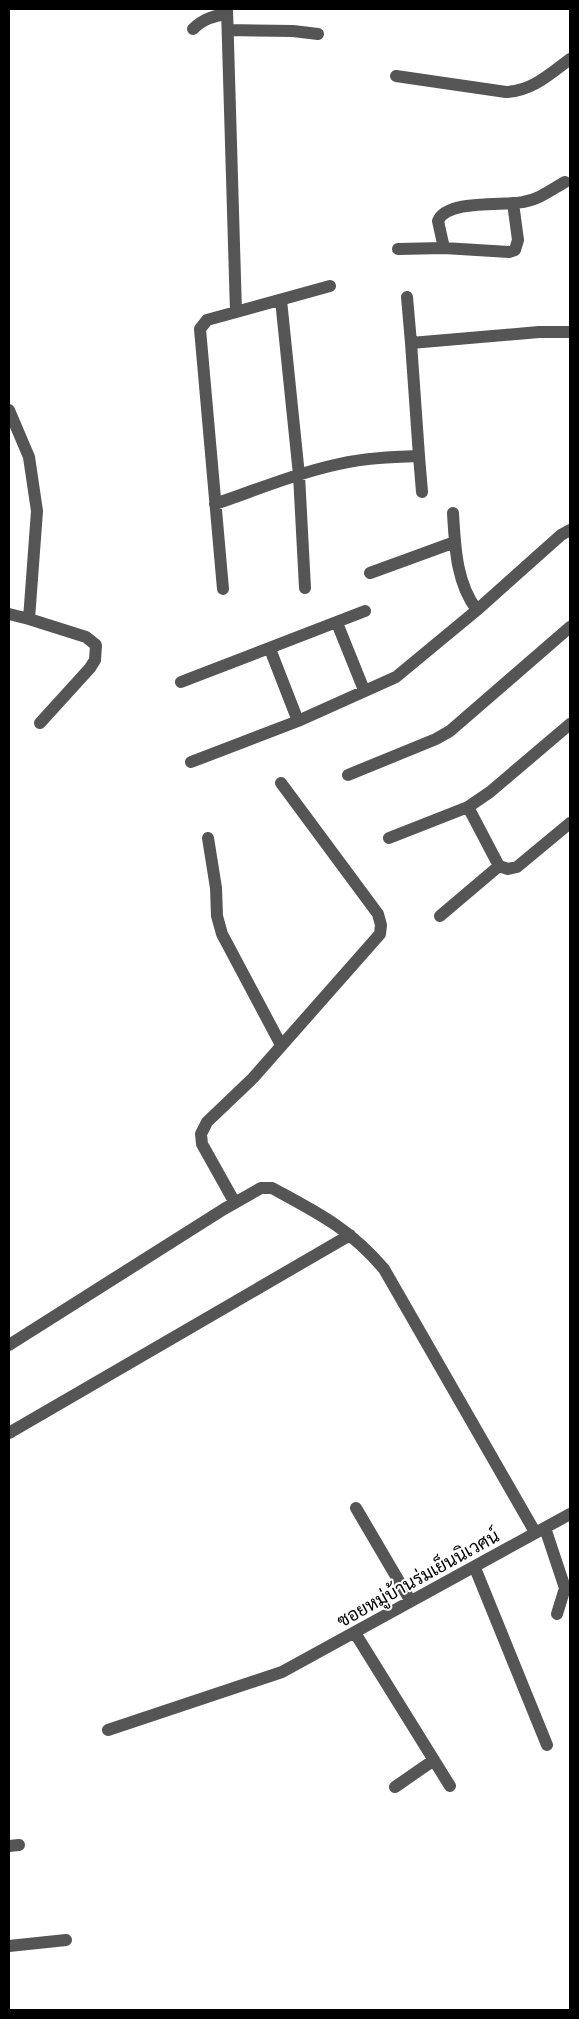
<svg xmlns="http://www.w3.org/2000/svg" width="579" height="2019" font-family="Poppins,Sarabun,sans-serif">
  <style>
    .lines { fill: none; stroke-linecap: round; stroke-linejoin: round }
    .minor { stroke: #555; stroke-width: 12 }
    .labels { text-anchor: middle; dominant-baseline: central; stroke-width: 4; stroke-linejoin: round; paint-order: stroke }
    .street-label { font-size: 18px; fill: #000; stroke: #fff }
  </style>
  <rect width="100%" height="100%" fill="#fff"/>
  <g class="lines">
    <path class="minor" d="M 227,9 L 236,312
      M 193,29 C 203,19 213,16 227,14
      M 228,30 L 293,31 L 318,34
      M 396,76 L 506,92 C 532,91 550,74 570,59
      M 444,248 L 438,221 C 447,199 504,206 523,202 C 538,200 551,190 565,182
      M 398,249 L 444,248 L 509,252 L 515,250 L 518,240 L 513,203
      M 407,297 L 411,343
      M 281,300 L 299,475 L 305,588
      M 9,410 L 29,457 L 37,511 L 29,619 L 86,637 L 96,645 L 95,660 L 90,668 L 40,723
      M 419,456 L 422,492
      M 215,504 C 256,490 297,473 339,464 C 365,458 392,457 419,456 L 411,343 L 539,332 L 570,332
      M 453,513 C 455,546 456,583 477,610 L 561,535 L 570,530
      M 370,573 L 455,542
      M 223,589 L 200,329 L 207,320 L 330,286
      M 9,614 L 29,619
      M 337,623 L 364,690
      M 270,649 L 298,721 L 396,677 L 477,610
      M 181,682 L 365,611
      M 570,724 L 490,792 L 468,807 L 499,866 L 508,869 L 517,867 L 570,823
      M 191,762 L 298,721
      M 348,775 L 436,739 L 450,731 L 570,627
      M 208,838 L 216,888 L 217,916 L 222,934 L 281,1045
      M 389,838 L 468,807
      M 440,916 L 499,866
      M 235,1203 L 202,1144 L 201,1134 L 207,1122 L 253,1078 L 380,934 L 381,925 L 378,914 L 281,783
      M 9,1345 L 224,1209 L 261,1188 L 272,1188 C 318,1213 349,1228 384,1269 L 535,1532
      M 9,1433 L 350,1235
      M 356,1508 L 410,1600
      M 545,1528 L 565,1588 L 557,1614
      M 475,1568 L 547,1745
      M 355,1633 L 450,1786
      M 108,1730 L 282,1672 L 570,1514
      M 395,1787 L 434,1760
      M 9,1846 L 19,1845
      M 9,1946 L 66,1940"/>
  </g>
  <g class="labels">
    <g class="street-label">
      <text transform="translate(418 1578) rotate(-29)">ซอยหมู่บ้านร่มเย็นนิเวศน์</text>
    </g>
  </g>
  <rect width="579" height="2019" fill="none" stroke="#000000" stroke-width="20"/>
</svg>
